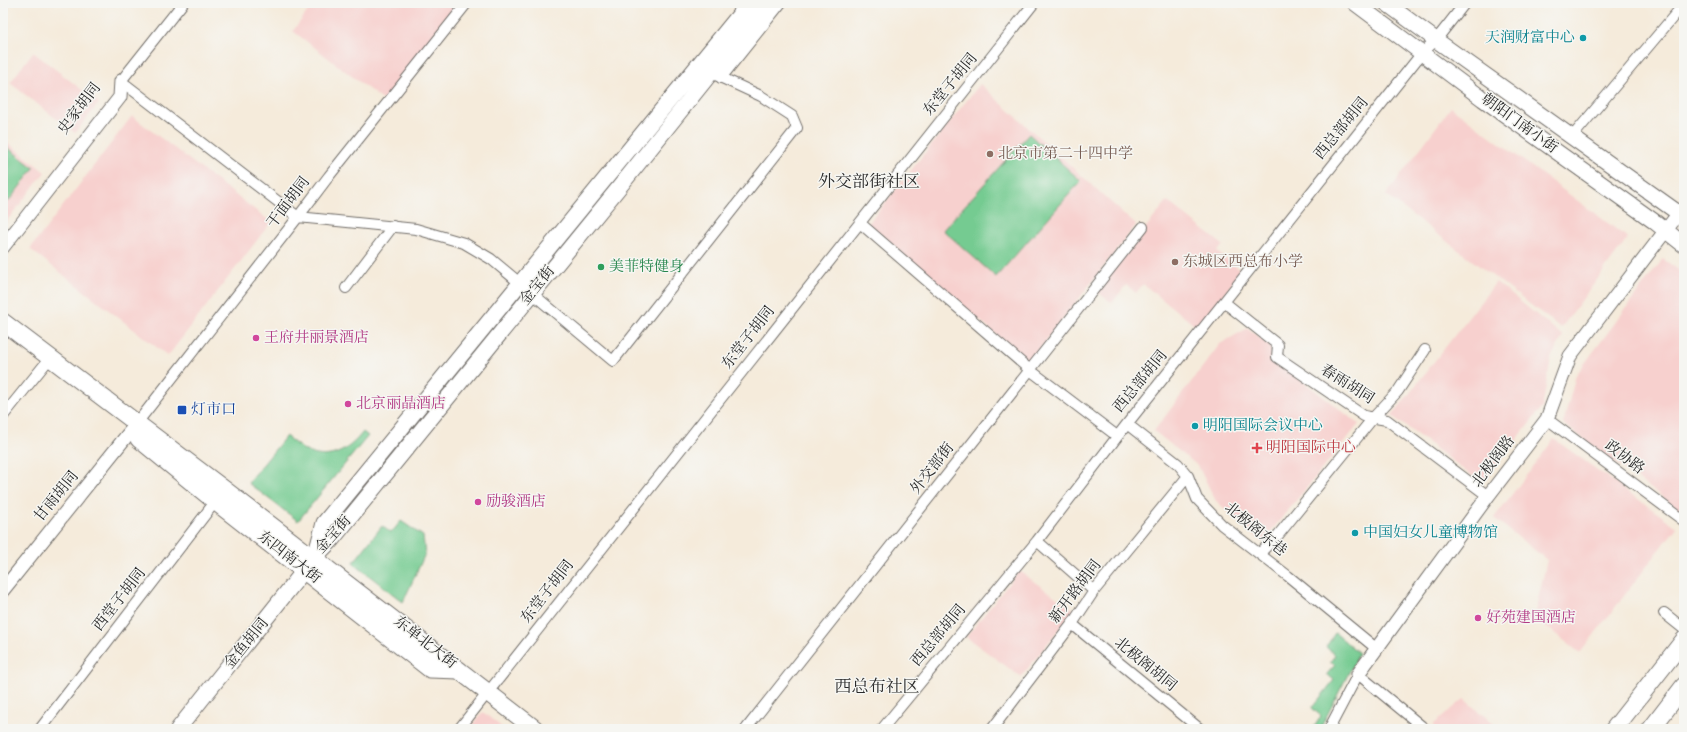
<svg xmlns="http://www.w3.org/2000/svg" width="1687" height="732" font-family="Vollkorn,'Noto Serif SC',serif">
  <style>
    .built { fill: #f7d0ce }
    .green { fill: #74cb91; stroke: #507b5e }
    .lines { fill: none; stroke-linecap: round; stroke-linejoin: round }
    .minor-casing { stroke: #726e69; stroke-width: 12 }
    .tertiary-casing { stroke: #726e69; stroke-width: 15 }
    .secondary-casing { stroke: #726e69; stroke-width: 17 }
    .primary-casing { stroke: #726e69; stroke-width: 19 }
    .trunk-casing { stroke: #726e69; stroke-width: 19 }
    .minor { stroke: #fff; stroke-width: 10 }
    .tertiary { stroke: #fff; stroke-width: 13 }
    .secondary { stroke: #fff; stroke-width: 15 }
    .primary { stroke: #fff; stroke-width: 17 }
    .trunk { stroke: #fff; stroke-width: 17 }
    .culture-dot { fill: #0f9aa8; stroke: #f6f6f2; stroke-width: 1.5 }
    .education-dot { fill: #8d6e63; stroke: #f6f6f2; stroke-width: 1.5 }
    .leisure-dot { fill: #2e9e5b; stroke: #f6f6f2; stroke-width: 1.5 }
    .hotel-dot { fill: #d1479c; stroke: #f6f6f2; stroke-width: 1.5 }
    .transit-dot { fill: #1a4fb4; stroke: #f6f6f2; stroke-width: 1.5 }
    .health-dot { fill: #e0444e; stroke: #f6f6f2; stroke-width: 1.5 }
    .labels { text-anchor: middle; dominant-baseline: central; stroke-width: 3; stroke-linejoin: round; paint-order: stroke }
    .culture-label { font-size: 15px; fill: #0d838f; stroke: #f6f6f2; text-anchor: start }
    .street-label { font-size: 15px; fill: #2b2b2b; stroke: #f6f6f2 }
    .education-label { font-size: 15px; fill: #785e54; stroke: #f6f6f2; text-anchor: start }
    .leisure-label { font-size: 15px; fill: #27864d; stroke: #f6f6f2; text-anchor: start }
    .hotel-label { font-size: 15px; fill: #b23c85; stroke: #f6f6f2; text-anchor: start }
    .transit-label { font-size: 15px; fill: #164399; stroke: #f6f6f2; text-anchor: start }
    .health-label { font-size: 15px; fill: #be3a42; stroke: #f6f6f2; text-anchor: start }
    .quarter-label { font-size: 17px; fill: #2b2b2b; stroke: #f6f6f2 }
  </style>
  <rect width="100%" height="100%" fill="#f6f6f2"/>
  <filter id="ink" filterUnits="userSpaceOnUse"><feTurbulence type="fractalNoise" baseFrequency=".025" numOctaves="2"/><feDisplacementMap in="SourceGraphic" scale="8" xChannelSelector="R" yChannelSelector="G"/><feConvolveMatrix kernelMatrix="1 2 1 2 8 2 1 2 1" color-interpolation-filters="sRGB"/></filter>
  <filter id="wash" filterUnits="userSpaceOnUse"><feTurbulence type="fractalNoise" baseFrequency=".012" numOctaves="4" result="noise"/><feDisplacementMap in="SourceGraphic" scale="16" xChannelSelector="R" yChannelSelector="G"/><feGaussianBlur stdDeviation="0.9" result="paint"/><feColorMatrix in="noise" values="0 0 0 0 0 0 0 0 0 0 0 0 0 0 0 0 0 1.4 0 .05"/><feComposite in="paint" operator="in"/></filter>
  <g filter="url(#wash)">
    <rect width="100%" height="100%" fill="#f5ebdb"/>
    <path class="built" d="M 314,3 L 460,3 L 384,101 L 293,31 Z
      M 33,52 L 99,103 L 75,133 L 10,83 Z
      M 980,84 L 1136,225 L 1029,363 L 868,224 Z
      M 1451,107 L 1628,238 L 1561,328 L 1386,195 Z
      M 132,116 L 271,222 L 168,356 L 30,249 Z
      M 3,139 L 45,172 L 3,226 Z
      M 1167,201 L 1223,245 L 1217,252 L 1242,271 L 1198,328 L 1143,284 L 1136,293 L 1126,285 L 1112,303 L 1096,291 Z
      M 1663,259 L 1684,274 L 1684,513 L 1563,424 L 1576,375 Z
      M 1496,282 L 1563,336 L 1551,358 L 1542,408 L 1482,483 L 1392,416 Z
      M 1248,328 L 1271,347 L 1272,358 L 1359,424 L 1262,542 L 1216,501 L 1198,466 L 1154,431 L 1220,344 Z
      M 1554,439 L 1677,527 L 1580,653 L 1534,617 L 1547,560 L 1494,518 Z
      M 1019,571 L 1074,610 L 1021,677 L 966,637 Z
      M 1464,699 L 1500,729 L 1434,729 L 1433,725 Z
      M 483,712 L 504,729 L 469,729 Z"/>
    <path class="green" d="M 1029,134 L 1081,181 L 996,277 L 943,230 Z
      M 3,144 L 34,168 L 8,202 L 3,197 Z
      M 363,432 L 368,436 L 298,521 L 248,483 L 286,436 C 292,441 299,447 306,451 C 329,463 349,450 363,432 Z
      M 401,521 L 423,536 L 425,554 L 403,602 L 353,563 L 382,526 L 391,533 Z
      M 1335,633 L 1359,653 L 1320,729 L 1313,729 L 1321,716 L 1312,708 L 1334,680 L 1327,674 L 1335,665 L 1330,662 L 1335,655 L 1326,647 Z"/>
  </g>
  <g filter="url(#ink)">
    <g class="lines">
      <defs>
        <path id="minor" d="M 183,3 L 121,81 L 298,217 L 416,229 L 464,243 L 491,259 L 613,361 L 797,128 L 792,116 L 761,96 L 707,71
          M 721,78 L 781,3
          M 1572,137 L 1684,4
          M 860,223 L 1030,370 L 1117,436
          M 346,288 L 393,226
          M 1224,302 L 1278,345 L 1277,357 L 1364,416 L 1387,420 L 1488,496
          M 3,416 L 50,358
          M 1547,419 L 1684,521
          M 137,423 L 298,217 L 329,176 L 467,3
          M 1127,424 L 1178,464 L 1188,476 L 1197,499 L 1222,525 L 1288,576 L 1377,649
          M 1037,541 L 1094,591
          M 1259,554 L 1279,534 L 1373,418 L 1398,391 L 1425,350
          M 1664,613 L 1684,629
          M 1072,624 L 1200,729
          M 40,729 L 218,498
          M 459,729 L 1034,3
          M 746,729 L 1143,227
          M 882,729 L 1037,541 L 1127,424 L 1422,53 L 1436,40 L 1465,3
          M 992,729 L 1072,624 L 1094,591 L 1188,476
          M 1329,729 L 1358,674 L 1425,729"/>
        <path id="tertiary" d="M 3,247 L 120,97 L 121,81
          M 3,590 L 137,423
          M 1358,674 L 1488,496 L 1547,419 L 1570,356 L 1679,213"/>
        <path id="secondary" d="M 1355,3 L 1483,99 L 1655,222 L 1684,245
          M 1386,3 L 1436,40 L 1684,217
          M 315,557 L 324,523 L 749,3
          M 178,729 L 314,558 L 331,541 L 617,190 L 767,3"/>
        <path id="primary" d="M 3,322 L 225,490 L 535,729
          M 137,427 L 139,439 L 216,502 L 430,669 L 459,670"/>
        <path id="trunk" d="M 1614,729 L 1684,640
          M 1651,729 L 1684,686"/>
      </defs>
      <use href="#minor" class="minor-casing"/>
      <use href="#tertiary" class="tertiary-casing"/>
      <use href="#secondary" class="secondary-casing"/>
      <use href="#primary" class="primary-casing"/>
      <use href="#trunk" class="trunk-casing"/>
      <use href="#minor" class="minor"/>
      <use href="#tertiary" class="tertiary"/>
      <use href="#secondary" class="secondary"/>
      <use href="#primary" class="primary"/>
      <use href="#trunk" class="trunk"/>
    </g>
  </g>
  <g class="culture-dot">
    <circle cx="1583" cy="38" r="4"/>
    <circle cx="1195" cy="426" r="4"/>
    <circle cx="1355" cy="533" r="4"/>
  </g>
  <g class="education-dot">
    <circle cx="990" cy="154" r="4"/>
    <circle cx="1175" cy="262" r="4"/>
  </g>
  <circle class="leisure-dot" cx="601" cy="267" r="4"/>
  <g class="hotel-dot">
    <circle cx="256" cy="338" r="4"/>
    <circle cx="348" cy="404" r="4"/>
    <circle cx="478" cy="502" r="4"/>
    <circle cx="1478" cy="618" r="4"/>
  </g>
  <rect class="transit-dot" x="177" y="405" width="10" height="10" rx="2"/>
  <path class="health-dot" d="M1255 442h4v4h4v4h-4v4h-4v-4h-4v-4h4z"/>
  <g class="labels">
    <g class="culture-label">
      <text x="1575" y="38" text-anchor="end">天润财富中心</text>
      <text x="1203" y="426">明阳国际会议中心</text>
      <text x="1363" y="533">中国妇女儿童博物馆</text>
    </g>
    <g class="street-label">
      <text transform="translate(951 85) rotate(-51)">东堂子胡同</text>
      <text transform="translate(80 109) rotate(-53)">史家胡同</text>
      <text transform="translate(1519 124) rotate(36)">朝阳门南小街</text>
      <text transform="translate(1342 129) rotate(-51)">西总部胡同</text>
      <text transform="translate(289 203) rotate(-53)">干面胡同</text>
      <text transform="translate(538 286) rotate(-51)">金宝街</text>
      <text transform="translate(749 338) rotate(-52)">东堂子胡同</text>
      <text transform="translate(1141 382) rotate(-51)">西总部胡同</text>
      <text transform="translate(1347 385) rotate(32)">春雨胡同</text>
      <text transform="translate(1624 458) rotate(37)">政协路</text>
      <text transform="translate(1494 462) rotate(-53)">北极阁路</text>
      <text transform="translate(933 469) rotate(-52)">外交部街</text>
      <text transform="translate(57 497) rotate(-51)">甘雨胡同</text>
      <text transform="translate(1255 530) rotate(39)">北极阁东巷</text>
      <text transform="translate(334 535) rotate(-48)">金宝街</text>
      <text transform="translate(289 558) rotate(38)">东四南大街</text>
      <text transform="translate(548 592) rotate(-52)">东堂子胡同</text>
      <text transform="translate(1076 592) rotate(-53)">新开路胡同</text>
      <text transform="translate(120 600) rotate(-52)">西堂子胡同</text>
      <text transform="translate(939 636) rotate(-50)">西总部胡同</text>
      <text transform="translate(425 643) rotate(38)">东单北大街</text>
      <text transform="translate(247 644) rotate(-51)">金鱼胡同</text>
      <text transform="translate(1145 665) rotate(39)">北极阁胡同</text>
    </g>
    <g class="education-label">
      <text x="998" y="154">北京市第二十四中学</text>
      <text x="1183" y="262">东城区西总布小学</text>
    </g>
    <g class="leisure-label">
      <text x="609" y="267">美菲特健身</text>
    </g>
    <g class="hotel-label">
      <text x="264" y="338">王府井丽景酒店</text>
      <text x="356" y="404">北京丽晶酒店</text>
      <text x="486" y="502">励骏酒店</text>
      <text x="1486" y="618">好苑建国酒店</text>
    </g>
    <g class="transit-label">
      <text x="191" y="410">灯市口</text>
    </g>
    <g class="health-label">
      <text x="1266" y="448">明阳国际中心</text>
    </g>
    <g class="quarter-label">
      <text x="869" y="182">外交部街社区</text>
      <text x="877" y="687">西总布社区</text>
    </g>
  </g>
  <rect width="1687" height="732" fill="none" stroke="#f6f6f2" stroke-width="16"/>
</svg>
